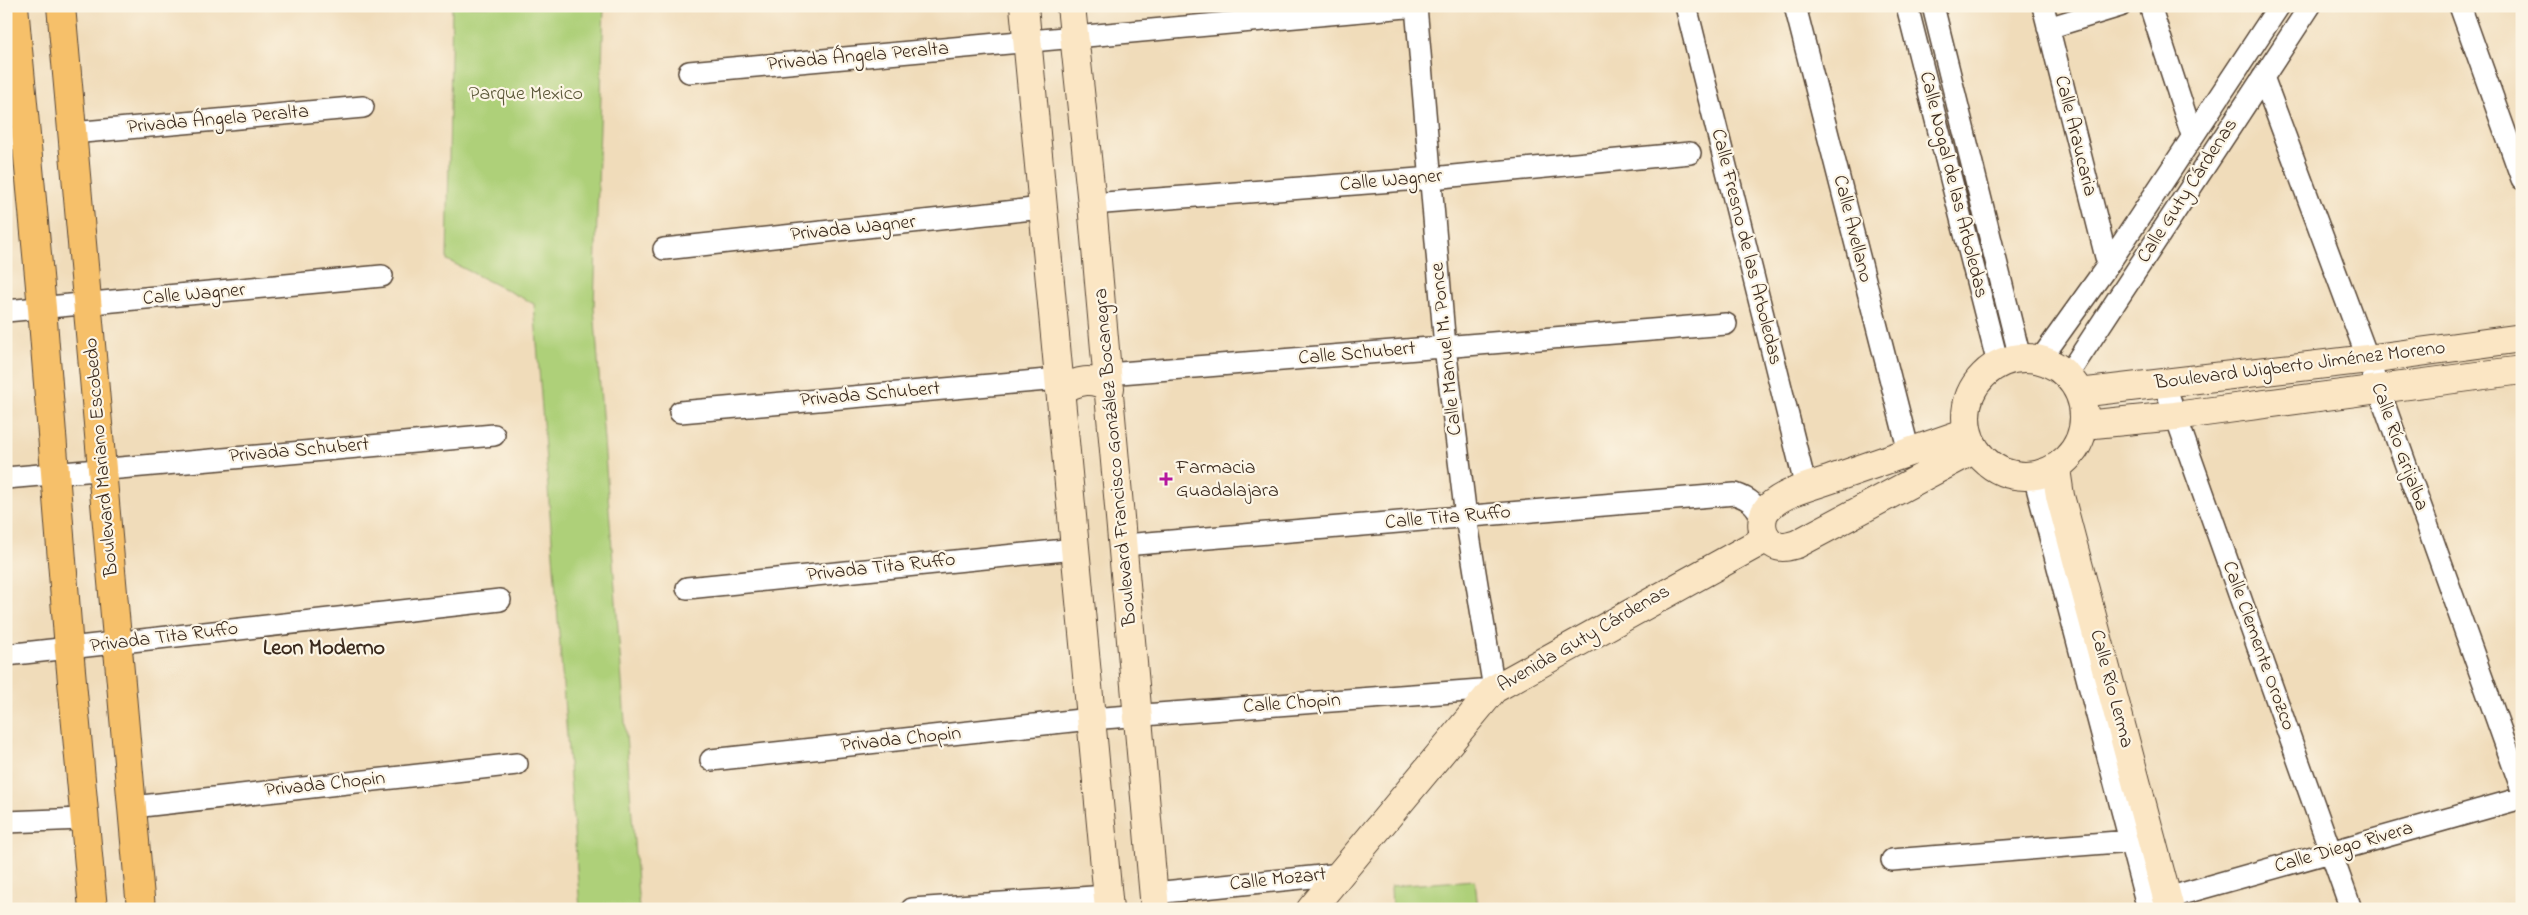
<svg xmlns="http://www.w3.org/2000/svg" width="2528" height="915" font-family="'Indie Flower',sans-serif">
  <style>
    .green { fill: #aed079; stroke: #747d4c }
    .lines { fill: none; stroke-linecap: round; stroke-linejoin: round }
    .street-casing { stroke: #564535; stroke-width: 24 }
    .secondary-casing { stroke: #564535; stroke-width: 30 }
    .primary-casing { stroke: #564535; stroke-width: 30 }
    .street { stroke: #fff; stroke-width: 21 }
    .secondary { stroke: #fbe6c4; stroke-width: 28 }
    .primary { stroke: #f6c06b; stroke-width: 28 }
    .poi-dot { fill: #b5179e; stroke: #fcf5e5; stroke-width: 2 }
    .labels { text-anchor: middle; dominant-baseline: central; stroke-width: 4.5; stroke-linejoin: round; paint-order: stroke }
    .street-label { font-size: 20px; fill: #3b2a1e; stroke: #fcf5e5 }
    .park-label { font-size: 20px; fill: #585435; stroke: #fcf5e5 }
    .poi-label { font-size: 20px; fill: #3b2a1e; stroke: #fcf5e5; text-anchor: start }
    .quarter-label { font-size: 22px; font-weight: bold; fill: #3b2a1e; stroke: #fcf5e5 }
  </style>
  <rect width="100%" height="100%" fill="#fcf5e5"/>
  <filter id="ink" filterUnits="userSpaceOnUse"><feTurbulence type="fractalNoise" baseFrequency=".02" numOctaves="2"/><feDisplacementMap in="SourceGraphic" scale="10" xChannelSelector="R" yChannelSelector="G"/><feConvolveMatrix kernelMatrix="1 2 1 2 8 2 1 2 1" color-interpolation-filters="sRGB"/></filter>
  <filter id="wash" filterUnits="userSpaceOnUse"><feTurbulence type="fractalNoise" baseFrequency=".0096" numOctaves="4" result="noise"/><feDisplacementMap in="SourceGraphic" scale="20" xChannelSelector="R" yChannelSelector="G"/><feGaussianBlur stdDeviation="1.12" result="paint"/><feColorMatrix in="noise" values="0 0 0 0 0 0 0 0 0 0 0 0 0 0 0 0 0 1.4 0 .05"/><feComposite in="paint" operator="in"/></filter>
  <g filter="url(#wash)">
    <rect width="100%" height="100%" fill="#f0dcba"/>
    <path class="green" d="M 452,6 L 604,6 L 594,307 L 639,909 L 580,909 L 534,304 L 447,260 Z
      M 1475,880 L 1478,909 L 1392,909 L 1391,886 Z"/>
  </g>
  <g filter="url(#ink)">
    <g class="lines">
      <defs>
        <path id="street" d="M 1686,6 L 1806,488
          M 1795,6 L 1909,452
          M 1907,6 L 1998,364
          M 1933,6 L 2020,358
          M 2043,6 L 2108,265
          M 2150,6 L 2192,135
          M 2460,6 L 2522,179
          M 2048,28 L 2120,6
          M 689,72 L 1417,6
          M 2263,77 L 2368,359 L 2522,790
          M 72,133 L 363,107
          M 6,139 L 26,137
          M 1092,204 L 1432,178 L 1690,153
          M 664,249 L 1042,208
          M 6,311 L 382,276
          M 2040,360 L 2108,265 L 2279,6
          M 1108,374 L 1726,324
          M 2067,376 L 2310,6
          M 2164,383 L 2351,909
          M 680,412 L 1059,379
          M 2034,476 L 2148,909
          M 6,478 L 494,435
          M 1124,545 L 1735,494 C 1750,499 1755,504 1762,517
          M 687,588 L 1075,549
          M 6,655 L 500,600
          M 711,760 L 1090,719 L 1494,689 L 1466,517 L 1445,347 L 1416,6
          M 133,807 L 517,764
          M 6,822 L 83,819
          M 1892,860 L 2143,840
          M 1154,893 L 1341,874
          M 2167,898 L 2522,798
          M 912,909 L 1108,896"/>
        <path id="secondary" d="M 1024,6 L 1109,909
          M 1071,6 L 1092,204 L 1155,909
          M1966 417a59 59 0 1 1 118 0a59 59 0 1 1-118 0Z
          M 1060,391 C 1078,380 1091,377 1110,388
          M 2079,393 L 2368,359 L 2522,338
          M 2084,425 L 2175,416 L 2522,370
          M 1967,432 C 1924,447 1880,462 1837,477 C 1816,485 1786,491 1770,506 C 1758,516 1760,538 1775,545 C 1782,549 1790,546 1797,544 L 1975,449
          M 2056,469 L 2060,496 L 2170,909
          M 1311,909 L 1494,689 L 1767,538"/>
        <path id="primary" d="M 14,6 L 42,308 L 69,649 L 93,909
          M 61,6 L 141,909"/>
      </defs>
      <use href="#street" class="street-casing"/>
      <use href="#secondary" class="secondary-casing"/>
      <use href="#primary" class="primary-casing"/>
      <use href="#street" class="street"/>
      <use href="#secondary" class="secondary"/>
      <use href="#primary" class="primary"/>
    </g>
  </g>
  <path class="poi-dot" d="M1163.5 471.5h5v5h5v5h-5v5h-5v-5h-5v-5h5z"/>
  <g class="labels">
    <g class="street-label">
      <text transform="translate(858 57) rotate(-5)">Privada Ángela Peralta</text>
      <text transform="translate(218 120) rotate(-5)">Privada Ángela Peralta</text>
      <text transform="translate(2075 136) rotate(76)">Calle Araucaria</text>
      <text transform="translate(1391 181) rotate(-5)">Calle Wagner</text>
      <text transform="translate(1953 185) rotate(76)">Calle Nogal de las Arboledas</text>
      <text transform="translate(2188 191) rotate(-57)">Calle Guty Cárdenas</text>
      <text transform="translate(853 229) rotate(-6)">Privada Wagner</text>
      <text transform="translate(1852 229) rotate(76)">Calle Avellano</text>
      <text transform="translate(1746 247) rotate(76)">Calle Fresno de las Arboledas</text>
      <text transform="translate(194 295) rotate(-5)">Calle Wagner</text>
      <text transform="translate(1447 349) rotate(-96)">Calle Manuel M. Ponce</text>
      <text transform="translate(1357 354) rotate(-5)">Calle Schubert</text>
      <text transform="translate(2300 366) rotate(-7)">Boulevard Wigberto Jiménez Moreno</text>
      <text transform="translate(870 395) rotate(-5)">Privada Schubert</text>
      <text transform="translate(2399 447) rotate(70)">Calle Río Grijalba</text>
      <text transform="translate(299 451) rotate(-5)">Privada Schubert</text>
      <text transform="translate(102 457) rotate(-95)">Boulevard Mariano Escobedo</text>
      <text transform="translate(1116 457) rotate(-95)">Boulevard Francisco González Bocanegra</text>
      <text transform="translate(1448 518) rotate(-5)">Calle Tita Ruffo</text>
      <text transform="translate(881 568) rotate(-6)">Privada Tita Ruffo</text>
      <text transform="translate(164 638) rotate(-7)">Privada Tita Ruffo</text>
      <text transform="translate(1584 639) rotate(-30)">Avenida Guty Cárdenas</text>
      <text transform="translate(2258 646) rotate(70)">Calle Clemente Orozco</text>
      <text transform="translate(2111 689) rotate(75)">Calle Río Lerma</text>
      <text transform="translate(1292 704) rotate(-4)">Calle Chopin</text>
      <text transform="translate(901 740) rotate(-6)">Privada Chopin</text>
      <text transform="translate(325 785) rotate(-6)">Privada Chopin</text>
      <text transform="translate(2344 848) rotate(-16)">Calle Diego Rivera</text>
      <text transform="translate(1278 880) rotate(-6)">Calle Mozart</text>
    </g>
    <g class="park-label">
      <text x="526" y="94">Parque Mexico</text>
    </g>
    <g class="poi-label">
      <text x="1176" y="468">Farmacia<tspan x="1176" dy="23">Guadalajara</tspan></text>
    </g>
    <g class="quarter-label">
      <text x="324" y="649">Leon Moderno</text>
    </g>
  </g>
  <rect width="2528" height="915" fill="none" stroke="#fcf5e5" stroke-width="25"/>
</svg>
